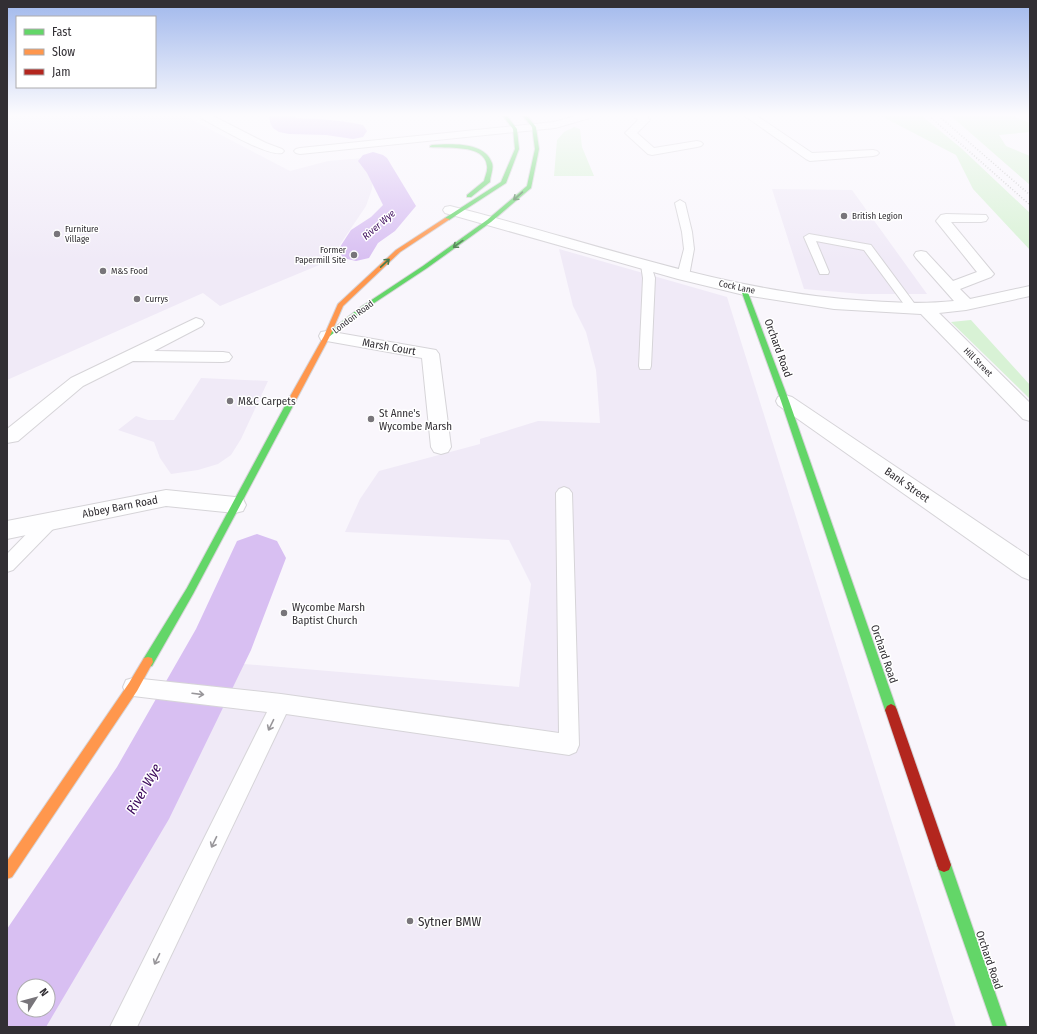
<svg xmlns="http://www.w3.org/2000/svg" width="1037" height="1034" font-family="'Fira Sans Condensed',sans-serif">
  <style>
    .built { fill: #f0eaf7 }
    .green { fill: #d8f2d5 }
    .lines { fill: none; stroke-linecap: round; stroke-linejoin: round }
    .river { fill: #d8bff2; fill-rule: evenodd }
    .lane-casing { stroke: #d6d4d8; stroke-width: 2 }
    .street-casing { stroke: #d6d4d8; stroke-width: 2 }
    .fast-casing { stroke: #d6d4d8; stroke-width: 2 }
    .slow-casing { stroke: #d6d4d8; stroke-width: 2 }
    .jam-casing { stroke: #d6d4d8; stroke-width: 2 }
    .lane { fill: #fefeff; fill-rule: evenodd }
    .street { fill: #fefeff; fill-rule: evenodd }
    .fast { fill: #63d668; fill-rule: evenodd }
    .slow { fill: #ff974d; fill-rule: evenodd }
    .jam { fill: #b3261e; fill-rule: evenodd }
    .rail { stroke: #c0c0c0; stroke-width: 1.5; stroke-dasharray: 1 2; stroke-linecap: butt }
    .oneway { stroke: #487a4b }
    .oneway2 { stroke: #98969a }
    .poi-dot { fill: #78757a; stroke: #fff; stroke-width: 1.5 }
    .labels { text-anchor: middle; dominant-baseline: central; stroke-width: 3; stroke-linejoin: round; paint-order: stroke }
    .far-poi-label { font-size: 9px; fill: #322f34; stroke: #fff; text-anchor: start }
    .far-street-label { font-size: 9px; fill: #322f34; stroke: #fff }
    .far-water-label { font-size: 10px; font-style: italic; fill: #3b095b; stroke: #fff }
    .street-label { font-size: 11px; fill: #322f34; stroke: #fff }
    .poi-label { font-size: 11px; fill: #322f34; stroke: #fff; text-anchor: start }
    .near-poi-label { font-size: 13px; fill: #322f34; stroke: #fff; text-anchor: start }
    .near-water-label { font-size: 14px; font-style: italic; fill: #3b095b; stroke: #fff }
  </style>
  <rect width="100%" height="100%" fill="#f9f6fc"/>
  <path class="built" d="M 7,116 L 185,116 L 290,171 L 328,161 L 364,158 L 373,173 L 372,189 L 366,206 L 329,261 L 220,306 L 203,293 L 7,380 Z
    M 772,189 L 852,190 L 927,294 L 862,294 L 804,289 Z
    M 559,249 L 727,297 L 956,1027 L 15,1027 L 26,1010 L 48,1010 L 48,986 L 40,986 L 208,715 L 173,710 L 196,660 L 519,687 L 531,584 L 509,540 L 345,532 L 360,499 L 379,471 L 480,444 L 480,439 L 538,421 L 600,423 L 596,370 L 586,332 L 573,306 Z
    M 201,378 L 268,381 L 241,439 L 231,455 L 218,464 L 198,470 L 171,474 L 160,458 L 154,442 L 118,430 L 136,416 L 148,420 L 174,420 Z"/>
  <path class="green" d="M 881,116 L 922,116 L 961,148 L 1030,213 L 1030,250 L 973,189 L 956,155 Z
    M 951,116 L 1012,116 L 1030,123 L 1030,132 L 999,135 L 1006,146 L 1030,156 L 1030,185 Z
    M 574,127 L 580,129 L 582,147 L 594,176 L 554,176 L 557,140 L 564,132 Z
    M 971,320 L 1030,385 L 1030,399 L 951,322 Z"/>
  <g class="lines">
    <path class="river" d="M 269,116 L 295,116 L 296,118 C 318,119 341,120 363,125 L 367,131 L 363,137 L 353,139 L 326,135 L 289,134 L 279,132 L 273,128 L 270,122 Z
      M 373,152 L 383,155 L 387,158 L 416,206 L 395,231 L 378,243 L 369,258 L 356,261 L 343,258 L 338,250 L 351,230 L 371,217 L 383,205 L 367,173 L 358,161 L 363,155 Z
      M 257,534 L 277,541 L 286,558 L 251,650 L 169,819 L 46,1027 L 7,1027 L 7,929 L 117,767 L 196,629 L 237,541 ZM 24,986 L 48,986 L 48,1010 L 24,1010 Z"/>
    <defs>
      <path id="lane" d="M 680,200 L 685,203 L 692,232 L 694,249 L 689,276 L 683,279 L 677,276 L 684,249 L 682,232 L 675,203 Z
        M 809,234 L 871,245 L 917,307 L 919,309 L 917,311 L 909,311 L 864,250 L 816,241 L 829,272 L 828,274 L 820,274 L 804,237 Z
        M 646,262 L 651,265 L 655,278 L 651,366 L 650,369 L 640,369 L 639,366 L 643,278 L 641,265 Z
        M 564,487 L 569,489 L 572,493 L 579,745 L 576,752 L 569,755 L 286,714 L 137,1027 L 110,1027 L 267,712 L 133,696 L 126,694 L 123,687 L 126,680 L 133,678 L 281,694 L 559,733 L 556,493 L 559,489 Z
        M 49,516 L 55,517 L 57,522 L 55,527 L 13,570 L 7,572 L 7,554 L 43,517 Z"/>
      <path id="street" d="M 200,116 L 213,116 L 266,143 L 282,149 L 284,151 L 282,153 C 268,157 216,126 201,118 Z
        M 575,116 L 591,116 L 590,118 L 555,128 L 300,154 L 296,153 L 294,151 L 296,149 L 300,148 L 554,122 Z
        M 634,116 L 646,116 L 650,120 L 637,133 L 654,148 L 697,141 L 701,142 L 703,144 L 701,146 L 697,147 L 652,155 L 648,154 L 625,133 L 638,120 Z
        M 745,116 L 757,116 L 812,153 L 873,150 L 877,151 L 879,153 L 877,155 L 873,156 L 810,161 L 806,159 Z
        M 450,206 C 590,241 725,293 870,301 C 898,303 926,304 954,301 L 916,258 L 914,255 L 916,252 L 921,251 L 926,252 L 953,281 L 977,272 L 936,221 L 941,215 L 946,214 L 986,215 L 988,218 L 986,221 L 981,222 L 951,222 L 994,274 L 991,277 L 960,289 L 970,299 L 1030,286 L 1030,296 L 966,310 L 939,313 L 1030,403 L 1030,421 L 1023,419 L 921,314 L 834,309 L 744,295 L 678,279 L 445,213 L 443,210 L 445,207 Z
        M 196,318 L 202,320 L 204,323 L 202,326 L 154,351 L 223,352 L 229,353 L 232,357 L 229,361 L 223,362 L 133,361 L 83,386 L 18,441 L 7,443 L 7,429 L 71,378 Z
        M 327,331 L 436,350 L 439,354 L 451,447 L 448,452 L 441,454 L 434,452 L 431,447 L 422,358 L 321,340 L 319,336 L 321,332 Z
        M 785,395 L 792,397 L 1030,557 L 1030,580 L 1022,577 L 778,405 L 776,401 L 778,397 Z
        M 166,490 L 235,497 L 243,499 L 246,505 L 243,511 L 235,513 L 166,506 L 7,539 L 7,521 Z"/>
      <path id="fast" d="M 503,116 L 507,116 L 517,129 L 519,149 L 506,183 L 449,220 L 445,220 L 445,218 L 501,182 L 515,149 L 513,129 Z
        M 523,116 L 527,116 L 536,127 L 539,149 L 531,188 L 491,222 L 427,268 L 365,309 L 330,336 L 326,336 L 326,334 L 361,307 L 423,266 L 487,220 L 527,186 L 535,149 L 532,127 Z
        M 432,145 C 450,144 484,141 492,163 C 494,169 490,176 490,182 L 471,197 L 467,197 L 467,195 L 484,181 C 485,176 488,171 487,166 C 485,143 445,149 430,147 L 430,146 Z
        M 744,288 L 747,290 L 789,401 L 897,710 L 895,714 L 891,716 L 887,714 L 885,710 L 781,401 L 741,290 Z
        M 291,399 L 295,402 L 193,594 L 152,666 L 148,667 L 144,666 L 143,662 L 144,658 L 187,588 L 287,402 Z
        M 944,858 L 949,860 L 951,865 L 1007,1027 L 993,1027 L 937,865 L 939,860 Z"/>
      <path id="slow" d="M 445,218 L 450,219 L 400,252 L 343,306 L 330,336 L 295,402 L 294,404 L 288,404 L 287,402 L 324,336 L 338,304 L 396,250 Z
        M 148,657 L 152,658 L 153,662 L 137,691 L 12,877 L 7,879 L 7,861 L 129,683 L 144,658 Z"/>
      <path id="jam" d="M 891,704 L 895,706 L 897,710 L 951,865 L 949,870 L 944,872 L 939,870 L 937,865 L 885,710 L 887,706 Z"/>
    </defs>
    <use href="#lane" class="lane-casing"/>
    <use href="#street" class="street-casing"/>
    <use href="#fast" class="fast-casing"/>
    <use href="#slow" class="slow-casing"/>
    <use href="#jam" class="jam-casing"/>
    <use href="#lane" class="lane"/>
    <use href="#street" class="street"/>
    <use href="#fast" class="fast"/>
    <use href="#slow" class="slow"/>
    <use href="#jam" class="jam"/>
    <path class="rail" d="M 929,116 L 1030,205
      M 941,118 L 1030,195"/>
  </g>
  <defs><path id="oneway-shaft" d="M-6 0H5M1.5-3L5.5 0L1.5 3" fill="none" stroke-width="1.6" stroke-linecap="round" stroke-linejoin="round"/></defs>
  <g class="oneway">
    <use href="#oneway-shaft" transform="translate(518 196) rotate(139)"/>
    <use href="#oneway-shaft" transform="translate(458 244) rotate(144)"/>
    <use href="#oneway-shaft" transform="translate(385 263) rotate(-43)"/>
  </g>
  <g class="oneway2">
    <use href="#oneway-shaft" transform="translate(198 694) rotate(7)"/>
    <use href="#oneway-shaft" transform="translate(271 725) rotate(116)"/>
    <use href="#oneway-shaft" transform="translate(214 842) rotate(116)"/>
    <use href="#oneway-shaft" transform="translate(157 959) rotate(116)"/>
  </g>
  <linearGradient id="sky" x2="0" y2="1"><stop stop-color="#a1b8ec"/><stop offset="0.44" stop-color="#fcfbfe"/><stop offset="1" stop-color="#fcfbfe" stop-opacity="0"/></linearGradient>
  <rect width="1037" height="261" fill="url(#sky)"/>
  <g class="poi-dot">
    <circle cx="844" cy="216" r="4"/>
    <circle cx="57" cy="234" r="4"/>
    <circle cx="354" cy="255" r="4"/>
    <circle cx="103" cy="271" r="4"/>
    <circle cx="137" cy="299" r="4"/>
    <circle cx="230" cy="401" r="4"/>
    <circle cx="371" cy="419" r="4"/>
    <circle cx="284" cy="613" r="4"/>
    <circle cx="410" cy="921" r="4"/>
  </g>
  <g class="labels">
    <g class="far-poi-label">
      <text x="852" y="216">British Legion</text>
      <text x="65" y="229">Furniture<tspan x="65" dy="10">Village</tspan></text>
      <text x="346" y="250" text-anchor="end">Former<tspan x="346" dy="10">Papermill Site</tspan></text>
      <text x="111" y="271">M&amp;S Food</text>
      <text x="145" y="299">Currys</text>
    </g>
    <g class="far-street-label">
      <text transform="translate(737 287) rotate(12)">Cock Lane</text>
      <text transform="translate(353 317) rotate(-37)">London Road</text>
      <text transform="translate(978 362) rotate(45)">Hill Street</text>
    </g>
    <g class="far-water-label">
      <text transform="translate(379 225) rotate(-41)">River Wye</text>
    </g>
    <g class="street-label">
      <text transform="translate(389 347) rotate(10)">Marsh Court</text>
      <text transform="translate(778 348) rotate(70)">Orchard Road</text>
      <text transform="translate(907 485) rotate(35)">Bank Street</text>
      <text transform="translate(120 507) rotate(-11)">Abbey Barn Road</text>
      <text transform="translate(884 654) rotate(71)">Orchard Road</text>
      <text transform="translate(989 960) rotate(71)">Orchard Road</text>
    </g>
    <g class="poi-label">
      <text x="238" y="401">M&amp;C Carpets</text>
      <text x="379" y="413">St Anne's<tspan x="379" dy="13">Wycombe Marsh</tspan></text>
      <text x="292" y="607">Wycombe Marsh<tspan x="292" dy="13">Baptist Church</tspan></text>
    </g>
    <g class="near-poi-label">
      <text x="418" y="921">Sytner BMW</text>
    </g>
    <g class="near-water-label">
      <text transform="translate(144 789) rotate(-60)">River Wye</text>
    </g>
  </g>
  <rect width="1037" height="1034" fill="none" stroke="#322f34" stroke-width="16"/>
  <rect x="16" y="16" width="140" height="72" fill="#ffffff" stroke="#adacae"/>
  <rect x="24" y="29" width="20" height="6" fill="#63d668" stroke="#adacae"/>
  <text x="52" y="36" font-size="12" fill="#322f34">Fast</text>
  <rect x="24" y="49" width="20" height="6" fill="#ff974d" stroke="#adacae"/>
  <text x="52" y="56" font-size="12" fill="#322f34">Slow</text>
  <rect x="24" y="69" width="20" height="6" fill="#b3261e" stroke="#adacae"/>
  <text x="52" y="76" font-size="12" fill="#322f34">Jam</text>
  <g transform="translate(36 998) rotate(54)"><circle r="19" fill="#ffffff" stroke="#adacae"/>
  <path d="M0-3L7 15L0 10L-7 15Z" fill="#78757a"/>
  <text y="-6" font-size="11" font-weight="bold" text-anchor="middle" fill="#322f34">N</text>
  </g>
</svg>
